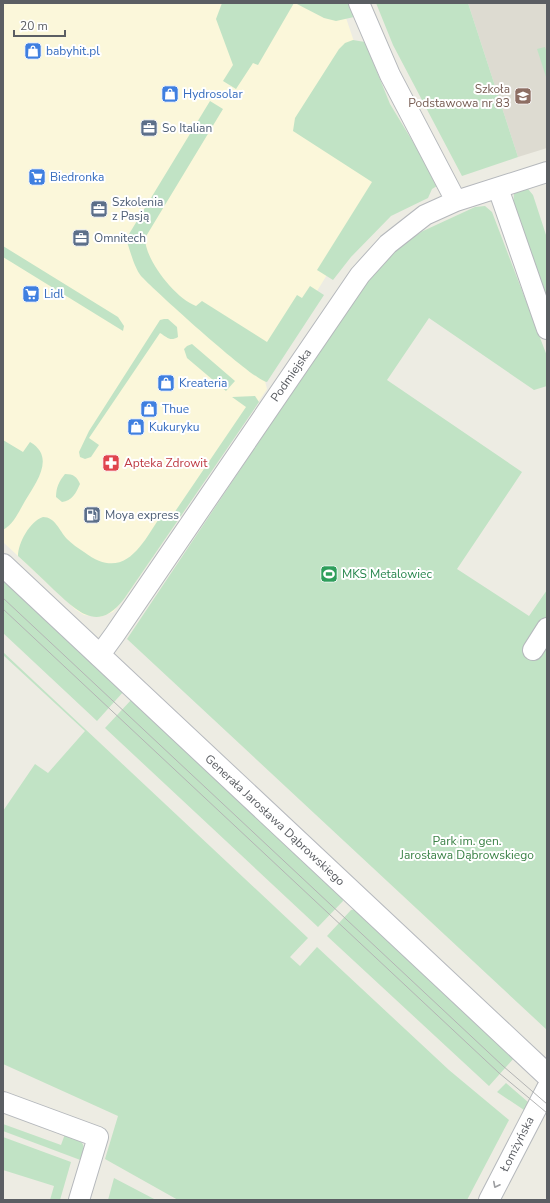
<svg xmlns="http://www.w3.org/2000/svg" width="550" height="1203" font-family="'Nunito Sans',sans-serif">
  <style>
    .commercial { fill: #fbf7da }
    .education { fill: #dddbd1 }
    .green { fill: #c1e3c5 }
    .lines { fill: none; stroke-linecap: round; stroke-linejoin: round }
    .street-casing { stroke: #b5b8bc; stroke-width: 22 }
    .secondary-casing { stroke: #b6b9be; stroke-width: 24 }
    .street { stroke: #fff; stroke-width: 20 }
    .secondary { stroke: #fff; stroke-width: 22 }
    .tram { stroke: #b3b4b4; stroke-width: 1 }
    .oneway { stroke: #9d9ea1 }
    .labels { text-anchor: middle; dominant-baseline: central; stroke-width: 4; stroke-linejoin: round; paint-order: stroke }
    .shop-label { font-size: 12px; fill: #366cbe; stroke: #fff; text-anchor: start }
    .education-label { font-size: 12px; fill: #785e54; stroke: #fff; text-anchor: end }
    .service-label { font-size: 12px; fill: #4e5e75; stroke: #fff; text-anchor: start }
    .street-label { font-size: 12px; fill: #5b5e63; stroke: #fff }
    .health-label { font-size: 12px; fill: #be3a42; stroke: #fff; text-anchor: start }
    .leisure-label { font-size: 12px; fill: #27864d; stroke: #fff; text-anchor: start }
    .park-label { font-size: 12px; fill: #3b8246; stroke: #fff }
  </style>
  <rect width="100%" height="100%" fill="#edece3"/>
  <path class="commercial" d="M 3,3 L 341,3 L 404,190 L 338,257 L 264,377 L 267,389 L 124,599 L 113,612 L 100,617 L 84,615 L 76,610 L 3,542 Z"/>
  <path class="education" d="M 468,3 L 547,3 L 547,148 L 518,157 Z"/>
  <path class="green" d="M 222,3 L 294,3 L 258,65 L 253,63 L 236,89 L 223,81 L 233,65 L 216,19 Z
    M 295,3 L 349,3 L 354,17 L 336,21 L 324,18 Z
    M 376,3 L 468,3 L 518,157 L 462,176 L 393,45 Z
    M 353,40 L 365,42 L 390,104 L 436,180 L 437,186 L 432,189 L 428,198 L 391,216 L 351,257 L 333,280 L 317,270 L 372,182 L 293,131 L 295,118 L 339,49 L 345,43 Z
    M 545,47 L 547,53 L 547,80 L 537,49 Z
    M 210,101 L 223,109 L 145,238 C 145,260 175,298 196,306 L 202,301 L 267,342 L 297,295 L 302,298 L 310,286 L 324,295 L 267,382 C 255,382 154,290 141,276 C 134,267 130,250 126,239 Z
    M 522,188 L 528,189 L 533,195 L 547,238 L 547,304 L 513,204 L 514,194 Z
    M 485,206 L 492,212 L 547,356 L 547,386 L 534,390 L 429,318 L 387,380 L 522,472 L 457,569 L 529,616 L 547,590 L 547,1030 L 127,639 L 369,277 L 403,244 L 423,231 L 475,207 Z
    M 3,246 L 118,317 L 124,326 L 123,331 L 3,257 Z
    M 164,319 L 168,319 L 177,327 L 178,337 C 170,342 167,337 160,333 L 89,438 L 99,445 L 91,457 L 85,459 L 80,457 L 79,452 L 89,431 L 160,320 Z
    M 192,344 L 235,381 L 226,391 L 187,358 L 184,349 L 187,346 Z
    M 255,396 L 259,402 L 124,599 C 98,633 78,612 54,590 C 42,578 30,567 18,556 C 18,543 30,521 43,517 C 55,517 59,530 67,539 C 72,544 78,548 84,552 C 125,583 142,544 162,514 L 170,519 L 246,407 L 232,397 Z
    M 3,440 L 23,452 L 30,442 C 56,457 36,483 25,501 C 19,511 14,524 3,530 Z
    M 65,474 C 74,474 77,477 80,484 C 76,493 72,501 62,502 L 56,497 C 56,488 59,481 65,474 Z
    M 3,578 L 124,691 L 97,721 L 3,633 Z
    M 3,652 L 308,938 L 290,957 L 300,966 L 317,947 L 449,1070 L 509,1120 L 467,1200 L 178,1200 L 105,1159 L 118,1116 L 3,1064 L 3,811 L 35,764 L 48,773 L 85,731 L 3,655 Z
    M 132,699 L 342,897 L 343,901 L 318,927 L 105,728 Z
    M 356,909 L 515,1057 L 489,1086 L 327,936 L 351,910 Z
    M 506,1083 L 528,1102 L 524,1110 L 497,1092 Z
    M 3,1124 L 61,1145 L 65,1134 C 83,1141 86,1141 83,1161 L 3,1131 Z
    M 3,1137 L 71,1162 L 60,1200 L 50,1200 L 54,1186 L 3,1170 Z
    M 114,1178 L 156,1200 L 108,1200 Z"/>
  <g class="lines">
    <defs>
      <path id="street" d="M 359,3 L 390,75 L 456,201
        M 498,188 L 547,329
        M 533,650 L 547,628
        M 99,656 L 115,634 L 360,275 L 388,244 L 425,215 L 456,201 L 547,172
        M 3,1102 L 98,1137 L 79,1200
        M 489,1200 L 547,1088"/>
      <path id="secondary" d="M 3,565 L 547,1075"/>
    </defs>
    <use href="#street" class="street-casing"/>
    <use href="#secondary" class="secondary-casing"/>
    <use href="#street" class="street"/>
    <use href="#secondary" class="secondary"/>
    <path class="tram" d="M 3,598 L 503,1066 L 547,1104
      M 3,609 L 499,1073 L 547,1113"/>
  </g>
  <defs><path id="oneway-chevron" d="M-2-3.5L2.5 0L-2 3.5" fill="none" stroke-width="1.6" stroke-linecap="round" stroke-linejoin="round"/></defs>
  <use class="oneway" href="#oneway-chevron" transform="translate(496 1185) rotate(117)"/>
  <defs>
    <symbol id="shop-square" viewBox="-11 -11 22 22"><rect x="-9" y="-9" width="18" height="18" rx="4" fill="#3f7fe0" stroke="#fff"/><path d="M-5-2.5h2.3a2.7 3.5 0 0 1 5.4 0H5L5.5 6h-11ZM-1.5-2.5h3a1.5 2.3 0 0 0-3 0Z" fill="#fff"/></symbol>
    <symbol id="school-square" viewBox="-11 -11 22 22"><rect x="-9" y="-9" width="18" height="18" rx="4" fill="#8d6e63" stroke="#fff"/><path d="M0-5L7-2L0 1L-7-2ZM-4 1L0 2.5L4 1V4Q0 6-4 4Z" fill="#fff"/></symbol>
    <symbol id="office-square" viewBox="-11 -11 22 22"><rect x="-9" y="-9" width="18" height="18" rx="4" fill="#5c6f8a" stroke="#fff"/><path d="M-6-3h4V-5.5h4V-3h4V5H-6ZM-1-4.5V-3h2v-1.5ZM-6 0V1H6V0Z" fill="#fff"/></symbol>
    <symbol id="supermarket-square" viewBox="-11 -11 22 22"><rect x="-9" y="-9" width="18" height="18" rx="4" fill="#3f7fe0" stroke="#fff"/><path d="M-6-5.5h2.5l.6 2H6L4.5 2H-2.5L-4.4-4H-6ZM-1.5 3.2a1.3 1.3 0 1 0 .1 0ZM3 3.2a1.3 1.3 0 1 0 .1 0Z" fill="#fff"/></symbol>
    <symbol id="pharmacy-square" viewBox="-11 -11 22 22"><rect x="-9" y="-9" width="18" height="18" rx="4" fill="#e0444e" stroke="#fff"/><path d="M-2-6h4v4h4v4h-4v4h-4v-4h-4v-4h4Z" fill="#fff"/></symbol>
    <symbol id="fuel-square" viewBox="-11 -11 22 22"><rect x="-9" y="-9" width="18" height="18" rx="4" fill="#5c6f8a" stroke="#fff"/><path d="M-5.5-6h7V0h2V4h1.3V-2.5L3-4.5l.8-.8L6-3V5H2.5V1h-1V6h-7ZM-4.2-4.7v3.2H.2V-4.7Z" fill="#fff"/></symbol>
    <symbol id="stadium-square" viewBox="-11 -11 22 22"><rect x="-9" y="-9" width="18" height="18" rx="4" fill="#2e9e5b" stroke="#fff"/><path d="M0-5a6.5 5 0 1 0 0 10a6.5 5 0 1 0 0-10ZM-3.5-1.8h7v3.6h-7Z" fill="#fff"/></symbol>
  </defs>
  <g fill-rule="evenodd">
    <use href="#shop-square" x="23" y="41" width="20" height="20"/>
    <use href="#shop-square" x="160" y="84" width="20" height="20"/>
    <use href="#school-square" x="513" y="86" width="20" height="20"/>
    <use href="#office-square" x="139" y="118" width="20" height="20"/>
    <use href="#supermarket-square" x="27" y="167" width="20" height="20"/>
    <use href="#office-square" x="89" y="199" width="20" height="20"/>
    <use href="#office-square" x="71" y="228" width="20" height="20"/>
    <use href="#supermarket-square" x="21" y="284" width="20" height="20"/>
    <use href="#shop-square" x="156" y="373" width="20" height="20"/>
    <use href="#shop-square" x="139" y="399" width="20" height="20"/>
    <use href="#shop-square" x="126" y="417" width="20" height="20"/>
    <use href="#pharmacy-square" x="101" y="453" width="20" height="20"/>
    <use href="#fuel-square" x="82" y="505" width="20" height="20"/>
    <use href="#stadium-square" x="319" y="564" width="20" height="20"/>
  </g>
  <g class="labels">
    <g class="shop-label">
      <text x="46" y="51">babyhit.pl</text>
      <text x="183" y="94">Hydrosolar</text>
      <text x="50" y="177">Biedronka</text>
      <text x="44" y="294">Lidl</text>
      <text x="179" y="383">Kreateria</text>
      <text x="162" y="409">Thue</text>
      <text x="149" y="427">Kukuryku</text>
    </g>
    <g class="education-label">
      <text x="510" y="89">Szkoła<tspan x="510" dy="14">Podstawowa nr 83</tspan></text>
    </g>
    <g class="service-label">
      <text x="162" y="128">So Italian</text>
      <text x="112" y="202">Szkolenia<tspan x="112" dy="14">z Pasją</tspan></text>
      <text x="94" y="238">Omnitech</text>
      <text x="105" y="515">Moya express</text>
    </g>
    <g class="street-label">
      <text transform="translate(291 375) rotate(-55)">Podmiejska</text>
      <text transform="translate(275 820) rotate(43)">Generała Jarosława Dąbrowskiego</text>
      <text transform="translate(517 1144) rotate(-63)">Łomżyńska</text>
    </g>
    <g class="health-label">
      <text x="124" y="463">Apteka Zdrowit</text>
    </g>
    <g class="leisure-label">
      <text x="342" y="574">MKS Metalowiec</text>
    </g>
    <g class="park-label">
      <text x="467" y="841">Park im. gen.<tspan x="467" dy="14">Jarosława Dąbrowskiego</tspan></text>
    </g>
  </g>
  <rect width="550" height="1203" fill="none" stroke="#5b5e63" stroke-width="8"/>
  <path d="M14 30v6h51v-6" fill="none" stroke="#5b5e63" stroke-width="2"/>
  <text x="20" y="30" font-size="12" fill="#5b5e63" stroke="#ffffff" stroke-width="3" paint-order="stroke">20 m</text>
</svg>
